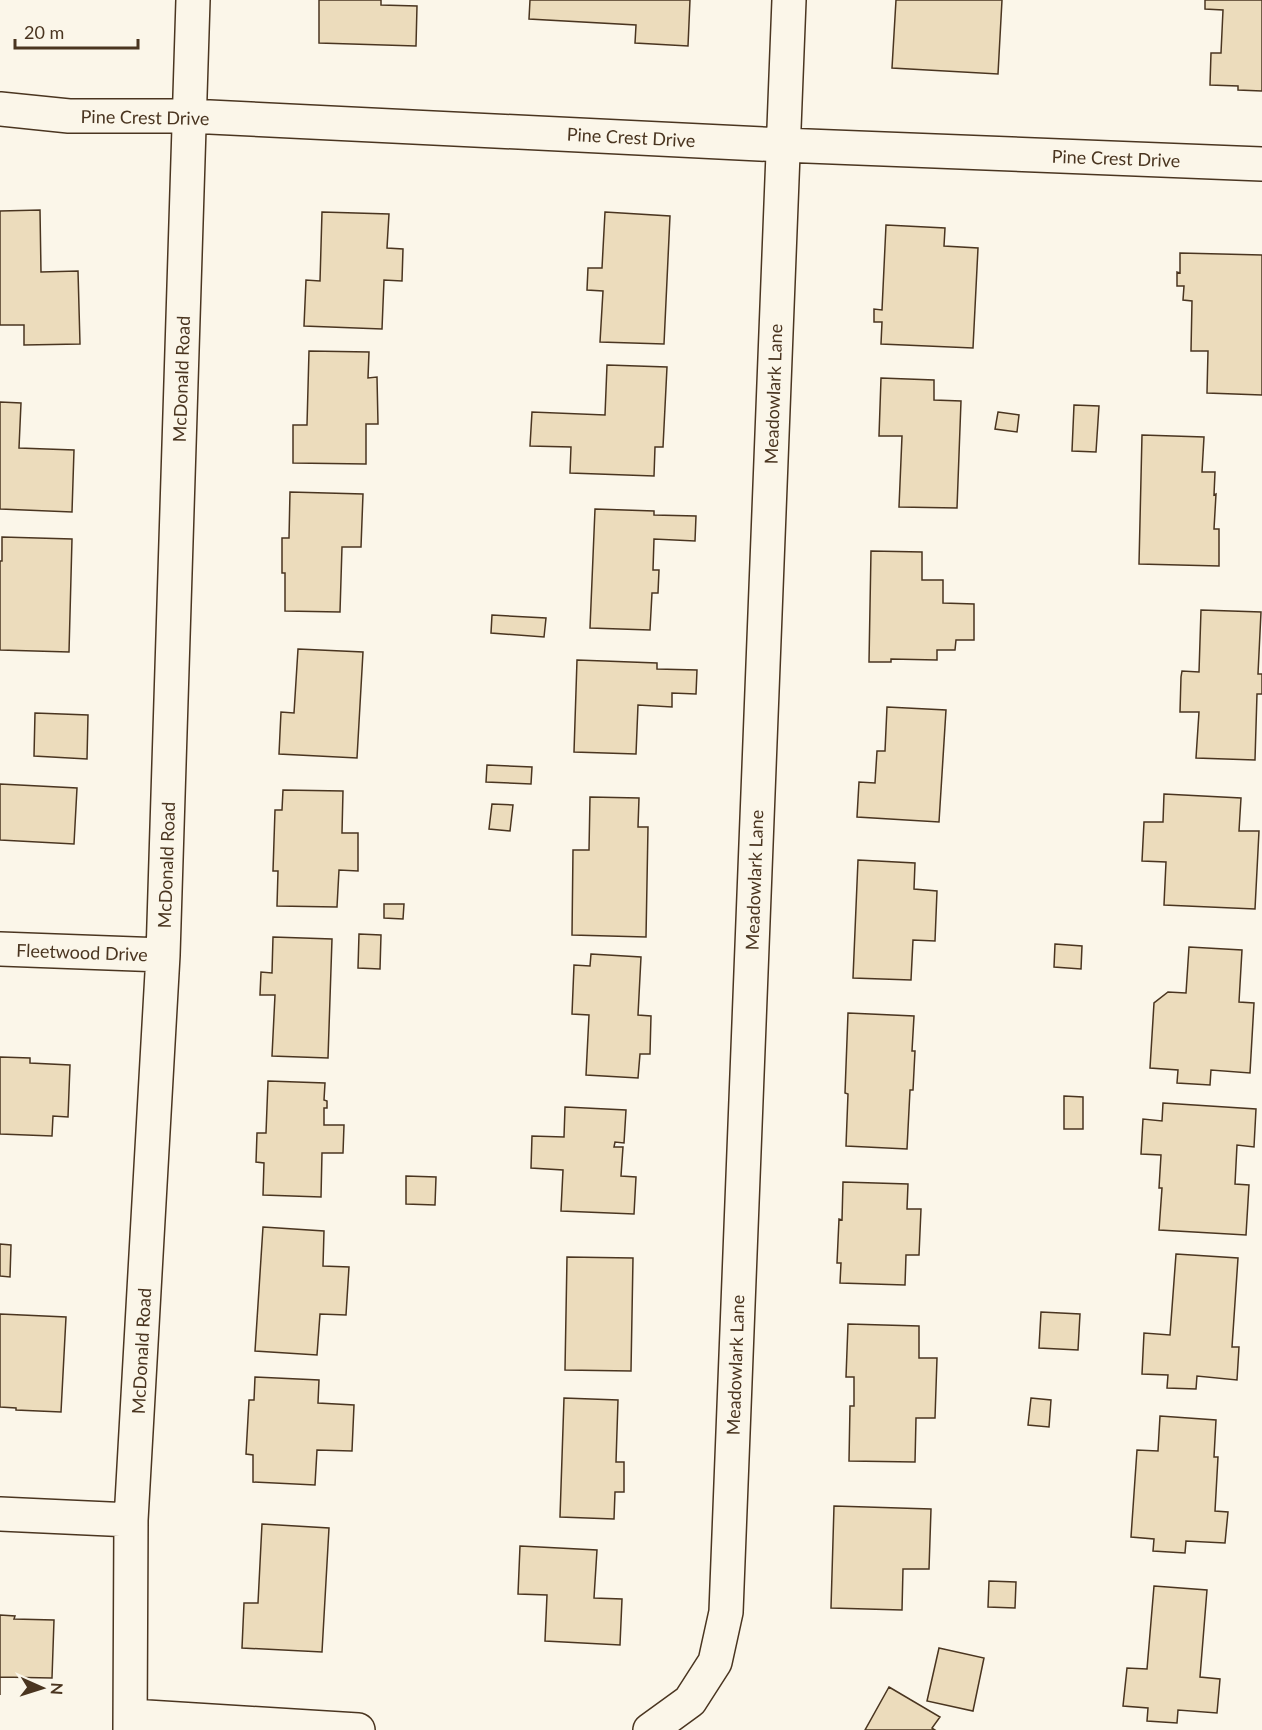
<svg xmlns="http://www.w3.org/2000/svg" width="1262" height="1730" font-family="Lato,sans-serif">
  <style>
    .building { fill: #ecdcbc; stroke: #4a3520; stroke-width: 1.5 }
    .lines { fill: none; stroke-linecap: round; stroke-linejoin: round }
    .minor-casing { stroke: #4a3520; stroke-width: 36 }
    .minor { stroke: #fbf6e9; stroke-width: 33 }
    .labels { text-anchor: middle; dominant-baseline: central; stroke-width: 4.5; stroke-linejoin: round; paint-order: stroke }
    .street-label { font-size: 18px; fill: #4a3520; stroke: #fbf6e9 }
  </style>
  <rect width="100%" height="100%" fill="#fbf6e9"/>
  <path class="building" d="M 319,0 L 381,0 L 381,5 L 417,6 L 416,46 L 319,43 Z
    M 530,0 L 690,0 L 688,46 L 635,43 L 636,25 L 529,19 Z
    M 896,0 L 1002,0 L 998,74 L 892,68 Z
    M 1205,0 L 1262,0 L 1262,91 L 1238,90 L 1238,86 L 1210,85 L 1211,53 L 1221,53 L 1223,10 L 1205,9 Z
    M 40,210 L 41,272 L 78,271 L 80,344 L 24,345 L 24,325 L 0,325 L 0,211 Z
    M 322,212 L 389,214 L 387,248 L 403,249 L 402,281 L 384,280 L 382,329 L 304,326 L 306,280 L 320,281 Z
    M 605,212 L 670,216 L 664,344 L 600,342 L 603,291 L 587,290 L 588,268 L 602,268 Z
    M 886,225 L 945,228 L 944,246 L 978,248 L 973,348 L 881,344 L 882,322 L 874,322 L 874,309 L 882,310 Z
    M 1180,253 L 1262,255 L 1262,395 L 1207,393 L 1208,351 L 1191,351 L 1192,301 L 1183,300 L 1184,286 L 1177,286 L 1177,272 L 1180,273 Z
    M 309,351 L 369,352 L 368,378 L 377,377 L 378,424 L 366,424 L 366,464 L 293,463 L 293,425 L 307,425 Z
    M 607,365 L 667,367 L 663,447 L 655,447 L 654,476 L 570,473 L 571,447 L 530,446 L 532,412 L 605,415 Z
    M 881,378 L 934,380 L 934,400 L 961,401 L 957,508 L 899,507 L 902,436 L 879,436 Z
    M 0,402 L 21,403 L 19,448 L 74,450 L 72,512 L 0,509 Z
    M 1074,405 L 1099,406 L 1096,452 L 1072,451 Z
    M 998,412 L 1019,415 L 1017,432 L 995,429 Z
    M 1142,435 L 1204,437 L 1202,472 L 1215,472 L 1214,495 L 1216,494 L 1214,529 L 1219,529 L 1219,566 L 1139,564 Z
    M 290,492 L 363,494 L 361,547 L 342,547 L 340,612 L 285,611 L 285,573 L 282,573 L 282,538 L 289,538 Z
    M 595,509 L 654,511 L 654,515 L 696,516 L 695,541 L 654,539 L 653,570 L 659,570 L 658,593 L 652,593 L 650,630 L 590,628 Z
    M 2,537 L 72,539 L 69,652 L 0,650 L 0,561 L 2,561 Z
    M 871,551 L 922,552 L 922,580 L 943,580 L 943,603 L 974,604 L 974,640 L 956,640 L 955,650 L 937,650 L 937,660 L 891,659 L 891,662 L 869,662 Z
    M 1201,610 L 1261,612 L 1258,674 L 1262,674 L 1262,694 L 1257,694 L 1255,760 L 1196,758 L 1199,712 L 1180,712 L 1181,677 L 1182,671 L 1199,672 Z
    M 492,615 L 546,618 L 544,637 L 491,633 Z
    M 298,649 L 363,652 L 357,758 L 279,754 L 281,712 L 294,713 Z
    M 577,660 L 657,663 L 657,669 L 697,670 L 696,694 L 672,693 L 672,707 L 638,705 L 636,754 L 574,752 Z
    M 887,707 L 946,710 L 939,822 L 857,817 L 859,782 L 875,783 L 877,751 L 885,751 Z
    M 35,713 L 88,715 L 87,759 L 34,756 Z
    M 487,765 L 532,767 L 531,784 L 486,782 Z
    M 0,784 L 77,788 L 74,844 L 0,840 Z
    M 283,790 L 343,791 L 342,833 L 358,833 L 358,871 L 339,870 L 337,907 L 277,906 L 278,871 L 273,871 L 275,810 L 282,810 Z
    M 1164,794 L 1241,798 L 1239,831 L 1259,831 L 1255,909 L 1164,905 L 1166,862 L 1142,861 L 1144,822 L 1163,822 Z
    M 590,797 L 639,798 L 638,827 L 648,827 L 646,937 L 572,935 L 573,850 L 589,850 Z
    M 492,804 L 513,805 L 510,831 L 489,829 Z
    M 858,860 L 915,863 L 914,889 L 937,891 L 935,941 L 913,940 L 911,980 L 853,978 Z
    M 384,904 L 404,904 L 403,919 L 384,918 Z
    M 359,934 L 381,935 L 380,969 L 358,968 Z
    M 273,937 L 332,939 L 328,1058 L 272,1056 L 275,995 L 260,995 L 261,972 L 272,973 Z
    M 1055,944 L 1082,946 L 1081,969 L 1054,967 Z
    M 1189,947 L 1242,950 L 1239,1002 L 1254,1003 L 1250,1073 L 1211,1070 L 1210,1085 L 1177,1083 L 1178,1070 L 1150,1068 L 1154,1003 L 1168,992 L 1186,993 Z
    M 591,954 L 641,957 L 638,1015 L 651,1016 L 650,1054 L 640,1054 L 638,1078 L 586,1075 L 589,1015 L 572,1014 L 574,965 L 590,966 Z
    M 848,1013 L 914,1016 L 912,1051 L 915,1051 L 913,1090 L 910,1090 L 907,1149 L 846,1146 L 848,1094 L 845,1093 Z
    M 0,1057 L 30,1058 L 30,1063 L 70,1065 L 68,1117 L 53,1116 L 52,1136 L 0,1134 Z
    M 268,1081 L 325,1083 L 324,1100 L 327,1101 L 327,1108 L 324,1108 L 324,1125 L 344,1125 L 343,1153 L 322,1153 L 321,1197 L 263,1195 L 264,1163 L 256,1162 L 257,1133 L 266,1133 Z
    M 1064,1096 L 1083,1097 L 1083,1129 L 1064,1129 Z
    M 1163,1103 L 1256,1109 L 1254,1147 L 1237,1145 L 1235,1184 L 1249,1185 L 1246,1235 L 1159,1230 L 1162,1188 L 1159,1188 L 1161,1155 L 1141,1154 L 1143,1119 L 1162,1121 Z
    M 565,1107 L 626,1110 L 624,1143 L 615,1142 L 614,1147 L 623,1147 L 621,1176 L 636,1177 L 634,1214 L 561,1211 L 563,1170 L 531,1168 L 532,1136 L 564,1137 Z
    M 406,1176 L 436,1177 L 435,1205 L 406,1204 Z
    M 843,1182 L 908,1184 L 907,1209 L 921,1209 L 919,1255 L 906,1255 L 905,1285 L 840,1283 L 841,1263 L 837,1263 L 839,1219 L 842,1220 Z
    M 263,1227 L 324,1231 L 323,1266 L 349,1267 L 346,1315 L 320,1314 L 317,1355 L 255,1351 Z
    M 0,1244 L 11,1245 L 10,1277 L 0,1276 Z
    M 1176,1254 L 1238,1258 L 1232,1347 L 1239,1347 L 1237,1380 L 1197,1376 L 1196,1389 L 1167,1388 L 1168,1375 L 1142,1374 L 1144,1333 L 1170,1335 Z
    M 567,1257 L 633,1258 L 631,1371 L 565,1370 Z
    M 1041,1312 L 1080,1314 L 1078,1350 L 1039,1348 Z
    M 0,1314 L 66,1317 L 61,1412 L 16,1410 L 16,1408 L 0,1407 Z
    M 848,1324 L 919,1326 L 919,1358 L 937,1358 L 935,1418 L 916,1418 L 915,1462 L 849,1461 L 850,1406 L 854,1406 L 854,1377 L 846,1377 Z
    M 255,1377 L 319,1380 L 318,1403 L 354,1405 L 352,1451 L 317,1450 L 315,1485 L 253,1482 L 253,1455 L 246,1454 L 249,1400 L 254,1400 Z
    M 564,1398 L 618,1400 L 616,1462 L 624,1462 L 624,1492 L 615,1492 L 614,1519 L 560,1517 Z
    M 1031,1398 L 1051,1400 L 1049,1427 L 1028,1425 Z
    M 1160,1416 L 1216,1420 L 1214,1457 L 1218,1457 L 1215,1511 L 1228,1512 L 1225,1543 L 1186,1541 L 1185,1553 L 1153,1551 L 1154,1539 L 1131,1537 L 1137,1450 L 1158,1451 Z
    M 834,1506 L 931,1509 L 929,1569 L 903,1569 L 902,1610 L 831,1608 Z
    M 262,1524 L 329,1528 L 322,1652 L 242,1648 L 244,1603 L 258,1603 Z
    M 520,1546 L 597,1550 L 594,1598 L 622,1599 L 620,1645 L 545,1641 L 547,1595 L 518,1594 Z
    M 989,1581 L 1016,1582 L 1015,1608 L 988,1607 Z
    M 1154,1586 L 1207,1590 L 1200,1677 L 1220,1679 L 1217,1713 L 1178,1710 L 1177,1723 L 1147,1721 L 1148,1708 L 1123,1706 L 1127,1668 L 1147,1669 Z
    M 0,1615 L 15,1616 L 14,1619 L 54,1620 L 52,1678 L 0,1677 L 0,1695 Z
    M 939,1648 L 984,1658 L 973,1711 L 927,1701 Z
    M 889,1687 L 940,1717 L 932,1728 L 935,1730 L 865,1730 Z"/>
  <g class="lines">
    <defs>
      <path id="minor" d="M 0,109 L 69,116 L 189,116 L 782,145 L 1262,164
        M 0,949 L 163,955
        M 0,1514 L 131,1520
        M 131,1716 L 358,1730
        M 130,1730 L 131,1520 L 163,955 L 193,0
        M 650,1730 L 690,1701 L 715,1662 L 726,1612 L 789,0"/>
    </defs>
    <use href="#minor" class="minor-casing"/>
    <use href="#minor" class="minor"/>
  </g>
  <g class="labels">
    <g class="street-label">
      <text transform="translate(145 117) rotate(1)">Pine Crest Drive</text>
      <text transform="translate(631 137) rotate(3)">Pine Crest Drive</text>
      <text transform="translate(1116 158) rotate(2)">Pine Crest Drive</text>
      <text transform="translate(181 379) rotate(-88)">McDonald Road</text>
      <text transform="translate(773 394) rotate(-88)">Meadowlark Lane</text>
      <text transform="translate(166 865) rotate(-88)">McDonald Road</text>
      <text transform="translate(754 880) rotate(-88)">Meadowlark Lane</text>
      <text transform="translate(82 952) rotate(2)">Fleetwood Drive</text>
      <text transform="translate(141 1351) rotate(-87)">McDonald Road</text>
      <text transform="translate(735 1365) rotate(-88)">Meadowlark Lane</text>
    </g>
  </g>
  <g transform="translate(42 1688) rotate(93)" stroke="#fbf6e9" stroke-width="4.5" paint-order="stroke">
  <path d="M0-4.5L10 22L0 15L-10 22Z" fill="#4a3520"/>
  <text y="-9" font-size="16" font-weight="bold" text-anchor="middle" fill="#4a3520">N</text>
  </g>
  <path d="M15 39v9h123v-9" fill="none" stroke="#4a3520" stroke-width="3"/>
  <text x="24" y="39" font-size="18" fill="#4a3520" stroke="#fbf6e9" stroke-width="4.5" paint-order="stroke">20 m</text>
</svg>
